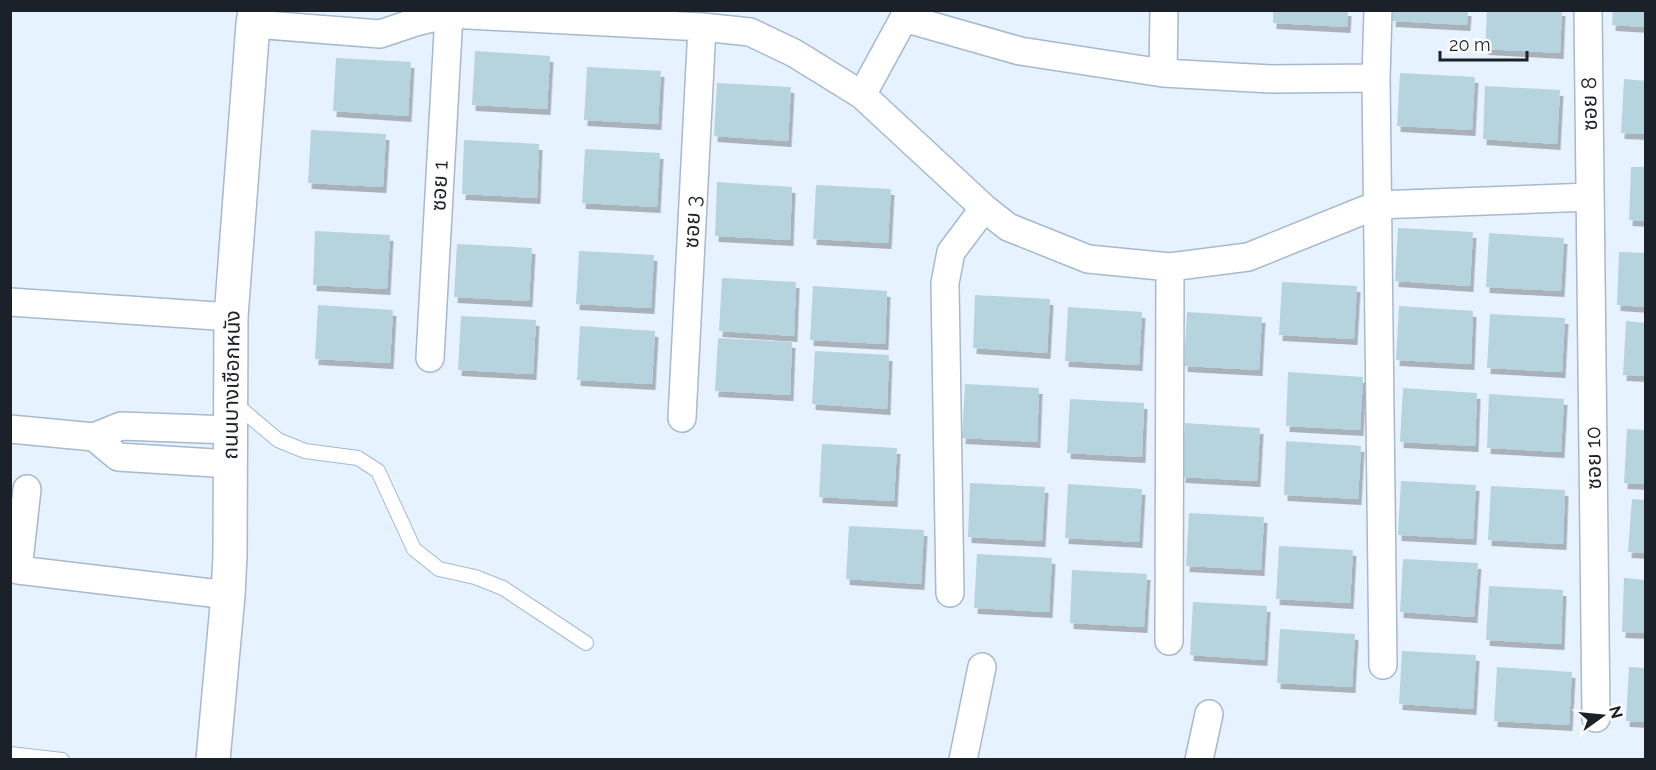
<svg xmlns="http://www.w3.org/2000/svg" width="1656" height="770" font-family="Raleway,'Noto Sans Thai',sans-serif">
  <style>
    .building { fill: #b5d4dd; filter: url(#shadow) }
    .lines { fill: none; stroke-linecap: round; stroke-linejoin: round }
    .service-casing { stroke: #a6b9cd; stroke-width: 16 }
    .minor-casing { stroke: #a6b9cd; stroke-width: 30 }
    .tertiary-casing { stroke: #a6b9cd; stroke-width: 36 }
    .service { stroke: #fff; stroke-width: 14 }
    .minor { stroke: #fff; stroke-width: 27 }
    .tertiary { stroke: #fff; stroke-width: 33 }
    .labels { text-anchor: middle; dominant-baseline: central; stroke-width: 4.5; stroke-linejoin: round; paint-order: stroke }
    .street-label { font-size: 21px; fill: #1a2128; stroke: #fefefe }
  </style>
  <defs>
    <filter id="shadow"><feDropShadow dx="3.5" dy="6" stdDeviation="0" flood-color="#0004"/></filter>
  </defs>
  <rect width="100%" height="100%" fill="#e6f2ff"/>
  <path class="building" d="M 1273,10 L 1348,10 L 1347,27 L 1273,23 Z
    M 1393,10 L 1468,10 L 1467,25 L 1392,21 Z
    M 1487,10 L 1562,10 L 1560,53 L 1485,49 Z
    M 1613,10 L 1646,10 L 1646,27 L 1612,25 Z
    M 475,51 L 550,56 L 547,109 L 472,105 Z
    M 336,58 L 411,62 L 408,116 L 333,111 Z
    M 587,67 L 661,71 L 658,124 L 584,120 Z
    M 1400,73 L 1475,77 L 1472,130 L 1397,126 Z
    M 1624,79 L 1646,81 L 1646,134 L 1621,133 Z
    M 717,83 L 791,87 L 788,141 L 714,136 Z
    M 1485,86 L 1560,90 L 1557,144 L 1483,139 Z
    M 311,130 L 386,134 L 383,187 L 308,183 Z
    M 464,140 L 539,144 L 537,198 L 462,194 Z
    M 585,149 L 660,153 L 657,207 L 582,203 Z
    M 1631,167 L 1646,167 L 1646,221 L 1629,220 Z
    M 717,182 L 792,187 L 790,240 L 715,236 Z
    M 816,185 L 891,189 L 888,243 L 813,239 Z
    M 1398,228 L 1473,232 L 1470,286 L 1395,281 Z
    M 315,231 L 390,235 L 387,289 L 313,285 Z
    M 1489,233 L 1564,238 L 1561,291 L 1486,287 Z
    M 457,244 L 532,248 L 529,301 L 454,297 Z
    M 579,251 L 654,255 L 651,308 L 576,304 Z
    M 1619,252 L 1646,253 L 1646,307 L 1617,305 Z
    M 722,278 L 796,282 L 794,336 L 719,331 Z
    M 1282,282 L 1357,286 L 1354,339 L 1279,335 Z
    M 813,286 L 887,291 L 885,344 L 810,340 Z
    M 975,295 L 1050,299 L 1047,353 L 973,348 Z
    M 318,305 L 393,310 L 390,363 L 315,359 Z
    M 1399,306 L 1473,311 L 1471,364 L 1396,360 Z
    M 1068,307 L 1142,312 L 1139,365 L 1065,361 Z
    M 1187,312 L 1262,317 L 1259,370 L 1184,366 Z
    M 1490,314 L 1565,318 L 1562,372 L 1487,368 Z
    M 461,316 L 536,320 L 533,374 L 458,370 Z
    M 1626,321 L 1646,323 L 1646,376 L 1623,375 Z
    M 580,326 L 655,331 L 652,384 L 577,380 Z
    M 718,338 L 792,342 L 790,395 L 715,391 Z
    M 815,351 L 889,355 L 887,409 L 812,404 Z
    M 1288,372 L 1363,377 L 1360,430 L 1286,426 Z
    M 965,384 L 1039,388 L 1037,442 L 962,438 Z
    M 1403,388 L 1477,393 L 1475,446 L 1400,442 Z
    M 1489,394 L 1564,399 L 1561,452 L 1487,448 Z
    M 1070,399 L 1144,403 L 1142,457 L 1067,453 Z
    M 1185,423 L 1260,428 L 1257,481 L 1182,477 Z
    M 1627,429 L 1646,430 L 1646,484 L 1624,483 Z
    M 1286,441 L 1361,446 L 1358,499 L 1284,495 Z
    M 822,444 L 897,448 L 894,501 L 819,497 Z
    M 1401,481 L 1476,485 L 1473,539 L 1398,535 Z
    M 970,483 L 1045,487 L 1042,541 L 968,537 Z
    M 1068,484 L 1142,489 L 1139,542 L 1065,538 Z
    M 1491,486 L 1565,490 L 1563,544 L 1488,540 Z
    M 1632,499 L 1646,500 L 1646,553 L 1628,552 Z
    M 1189,513 L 1264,517 L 1261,570 L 1186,566 Z
    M 849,526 L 924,530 L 921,584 L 846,579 Z
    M 1279,546 L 1353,550 L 1350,603 L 1276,599 Z
    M 977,554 L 1052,558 L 1049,612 L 974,608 Z
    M 1403,559 L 1478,563 L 1474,617 L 1400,612 Z
    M 1072,570 L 1147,574 L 1144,627 L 1070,623 Z
    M 1624,578 L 1646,580 L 1646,633 L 1622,632 Z
    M 1489,586 L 1563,590 L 1561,644 L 1486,640 Z
    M 1193,602 L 1267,606 L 1264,660 L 1190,655 Z
    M 1280,629 L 1355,634 L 1352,687 L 1277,683 Z
    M 1402,651 L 1476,655 L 1473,709 L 1399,704 Z
    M 1497,667 L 1572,672 L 1569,725 L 1494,721 Z
    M 1629,667 L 1646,668 L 1646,722 L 1626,721 Z"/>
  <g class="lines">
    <defs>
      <path id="service" d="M 234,403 L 278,440 L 305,451 L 358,458 L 378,471 L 414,549 L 439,569 L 475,577 L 503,588 L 586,643
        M 10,754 L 62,760"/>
      <path id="minor" d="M 1378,10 L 1376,78 L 1383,665
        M 1588,10 L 1596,718
        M 904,18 L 1020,51 L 1163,73 L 1271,79 L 1376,78
        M 253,24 L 380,34 L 416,22 L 449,14 L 702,27 L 750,32 L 794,53 L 862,95 L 984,208 L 1008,227 L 1088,259 L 1170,267 L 1248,257 L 1377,205 L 1590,197
        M 1163,73 L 1164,10
        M 862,95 L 904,18 L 905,10
        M 10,302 L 231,317
        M 430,358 L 449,14
        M 682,418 L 702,27
        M 10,429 L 94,437
        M 230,430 L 121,426 L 94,437 L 118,457 L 230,464
        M 27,489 L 18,570 L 228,595
        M 950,593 L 945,283 L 951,252 L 984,208
        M 1169,641 L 1170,267
        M 963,760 L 982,667
        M 1199,760 L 1209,714"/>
      <path id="tertiary" d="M 213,760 L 228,595 L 230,556 L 231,317 L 253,24 L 255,10"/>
    </defs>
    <use href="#service" class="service-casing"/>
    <use href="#minor" class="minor-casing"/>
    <use href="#tertiary" class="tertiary-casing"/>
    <use href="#service" class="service"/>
    <use href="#minor" class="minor"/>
    <use href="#tertiary" class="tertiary"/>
  </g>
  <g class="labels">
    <g class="street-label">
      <text transform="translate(1589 104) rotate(-91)">ซอย 8</text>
      <text transform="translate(439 186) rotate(-87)">ซอย 1</text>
      <text transform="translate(692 222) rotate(-87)">ซอย 3</text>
      <text transform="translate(231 385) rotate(-89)">ถนนบางเชือกหนัง</text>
      <text transform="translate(1593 458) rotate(-91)">ซอย 10</text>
    </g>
  </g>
  <rect width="1656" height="770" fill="none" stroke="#1a2128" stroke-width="24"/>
  <g transform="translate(1602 716) rotate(75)" stroke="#fefefe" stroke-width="4.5" paint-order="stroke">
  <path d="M0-4.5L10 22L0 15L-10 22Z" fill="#1a2128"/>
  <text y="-9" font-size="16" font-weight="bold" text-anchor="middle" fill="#1a2128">N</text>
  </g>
  <path d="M1440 51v9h87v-9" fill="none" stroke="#1a2128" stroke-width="3"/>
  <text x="1449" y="51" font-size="18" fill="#1a2128" stroke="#fefefe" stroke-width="4.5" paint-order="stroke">20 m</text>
</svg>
